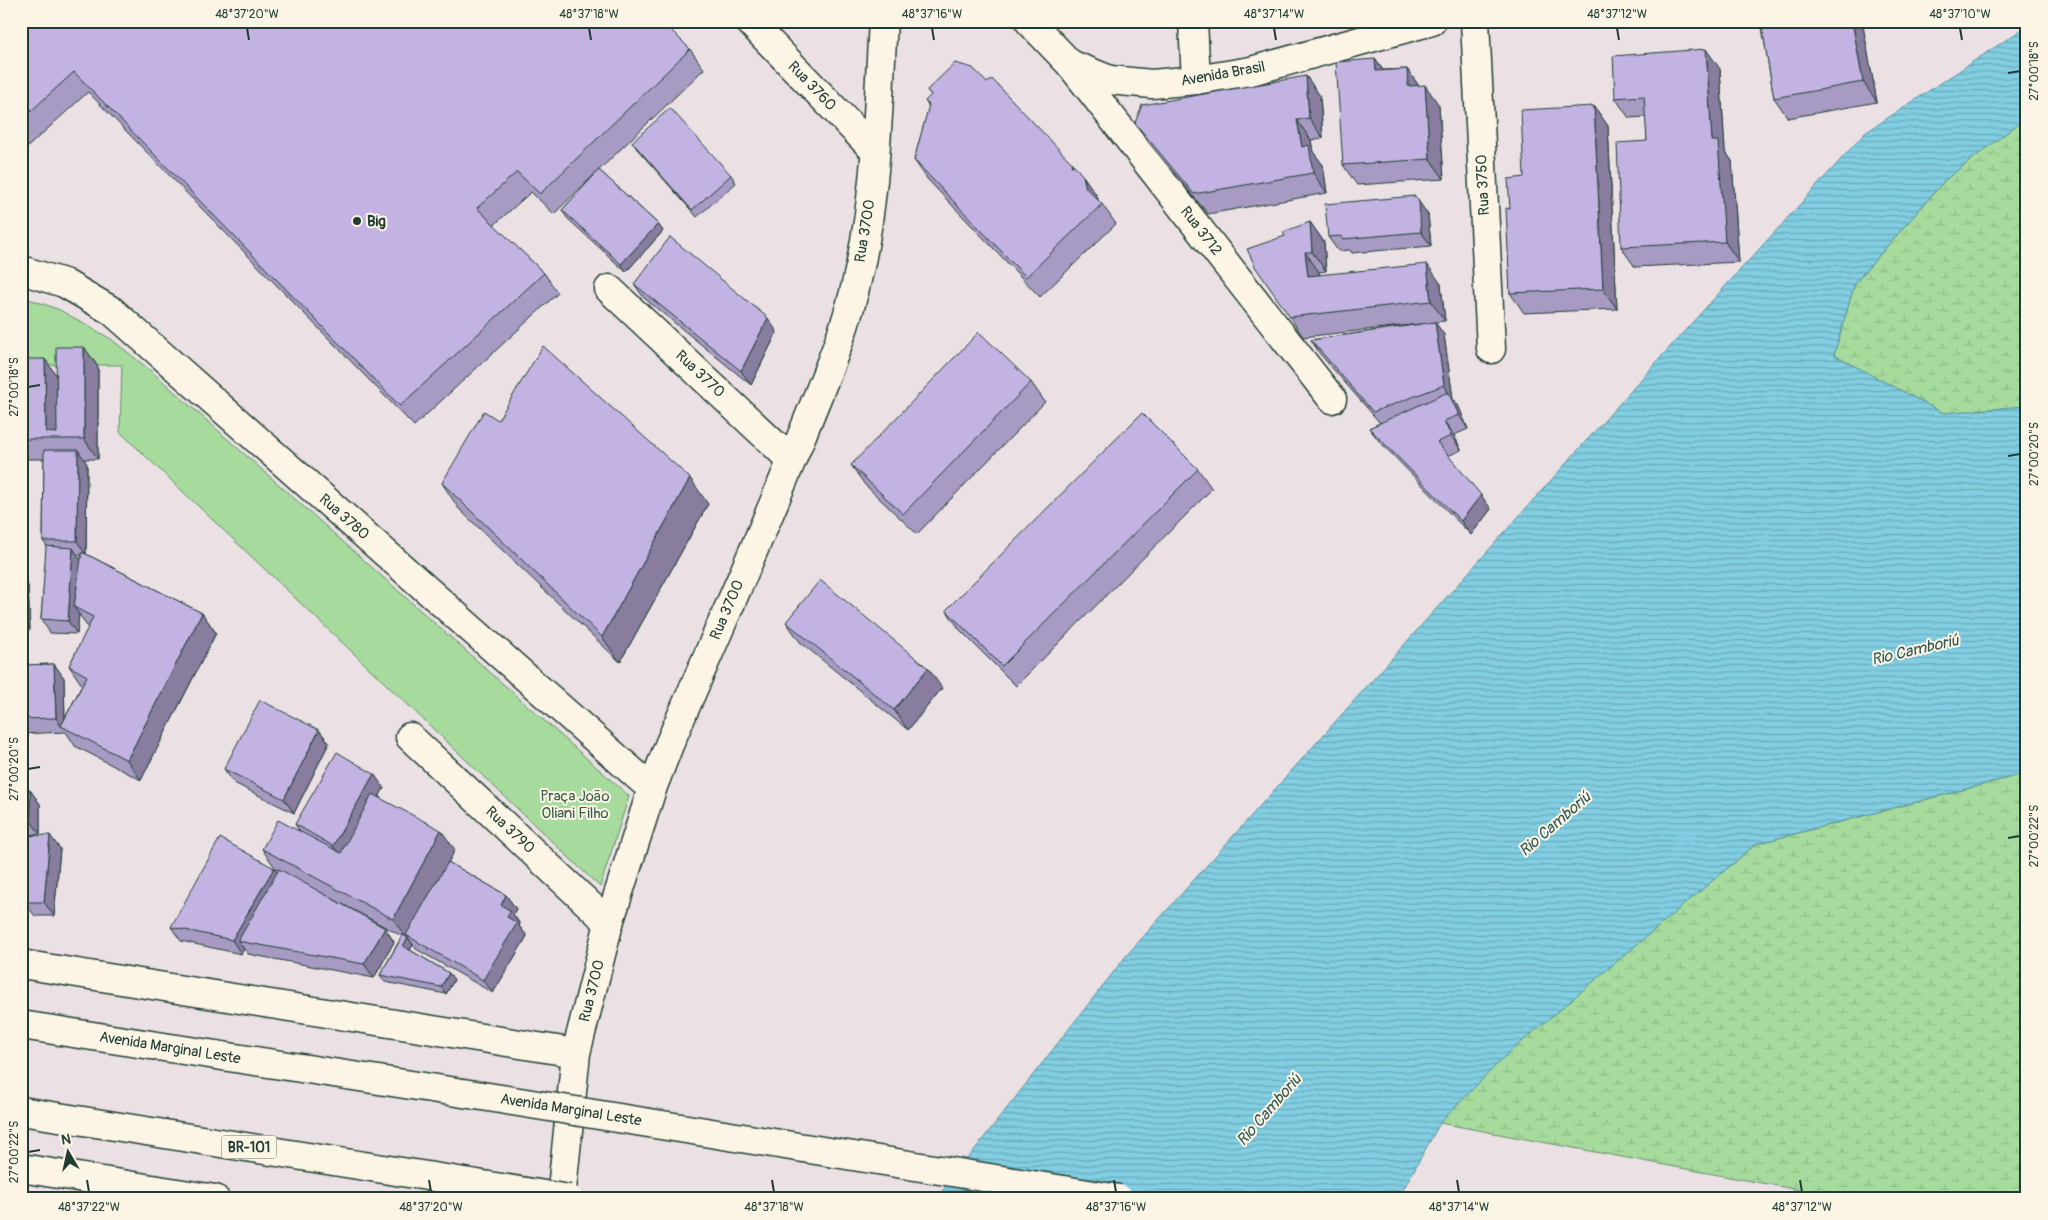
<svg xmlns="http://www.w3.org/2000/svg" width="2048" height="1220" font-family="Pangolin,sans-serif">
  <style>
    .green { fill: #a6db9d; stroke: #628c68 }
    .wetland { fill: url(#wetland-marsh); stroke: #628c68 }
    .water { fill: url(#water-rules); stroke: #5a949c }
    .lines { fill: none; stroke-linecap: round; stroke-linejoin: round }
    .minor-casing { stroke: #1f3d34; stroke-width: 31 }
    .major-casing { stroke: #1f3d34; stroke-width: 31 }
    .highway-casing { stroke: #1f3d34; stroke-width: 31 }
    .minor { stroke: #fcf5e5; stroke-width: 28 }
    .major { stroke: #fcf5e5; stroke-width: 28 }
    .highway { stroke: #fcf5e5; stroke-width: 28 }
    .major-bridge-casing { stroke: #1f3d34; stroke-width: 31; stroke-linecap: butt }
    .highway-bridge-casing { stroke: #1f3d34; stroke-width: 31; stroke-linecap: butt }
    .major-bridge { stroke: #fcf5e5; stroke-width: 28 }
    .highway-bridge { stroke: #fcf5e5; stroke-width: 28 }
    .wall { fill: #a79ac3; stroke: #1f3d34; fill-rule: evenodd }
    .shaded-wall { fill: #887d9f; stroke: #1f3d34 }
    .building { fill: #c2b3e3; stroke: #1f3d34 }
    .ticks { fill: none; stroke: #1f3d34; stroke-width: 2 }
    .poi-dot { fill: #1f3d34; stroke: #fcf5e5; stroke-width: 2 }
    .labels { text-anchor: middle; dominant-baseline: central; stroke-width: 4; stroke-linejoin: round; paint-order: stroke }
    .shield { fill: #fcf5e5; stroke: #617469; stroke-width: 1 }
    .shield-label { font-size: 14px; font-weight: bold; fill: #1f3d34 }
    .street-label { font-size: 15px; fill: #1f3d34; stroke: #fcf5e5 }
    .poi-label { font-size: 15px; font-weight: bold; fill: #1f3d34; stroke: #fcf5e5; text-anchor: start }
    .park-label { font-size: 15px; fill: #3a5d49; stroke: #fcf5e5 }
    .water-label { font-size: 16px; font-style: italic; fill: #335a57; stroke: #fcf5e5 }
    .neatline { fill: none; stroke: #1f3d34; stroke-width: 2 }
    .ticks-label { font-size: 12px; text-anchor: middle; fill: #1f3d34 }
  </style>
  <defs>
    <pattern id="wetland-marsh" width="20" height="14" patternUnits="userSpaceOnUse" patternTransform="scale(1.25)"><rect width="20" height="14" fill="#a6db9d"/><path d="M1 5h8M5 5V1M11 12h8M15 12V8" fill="none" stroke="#8ebd88"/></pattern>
    <pattern id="water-rules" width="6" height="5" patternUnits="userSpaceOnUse" patternTransform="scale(1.25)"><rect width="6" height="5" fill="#82cee2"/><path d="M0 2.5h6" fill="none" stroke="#6aa8b8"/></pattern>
  </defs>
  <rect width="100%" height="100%" fill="#ebe1e4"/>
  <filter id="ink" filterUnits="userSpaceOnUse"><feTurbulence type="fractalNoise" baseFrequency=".02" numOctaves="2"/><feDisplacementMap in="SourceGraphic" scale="10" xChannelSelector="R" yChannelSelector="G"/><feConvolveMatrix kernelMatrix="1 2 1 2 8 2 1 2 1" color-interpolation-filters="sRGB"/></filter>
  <g filter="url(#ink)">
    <path class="green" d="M 21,296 L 60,310 L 111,339 L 151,371 L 629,796 L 600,887 L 120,432 L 122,365 L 21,365 Z"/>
    <path class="wetland" d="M 2027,117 L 2027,406 L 1943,413 L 1834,355 L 1855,283 L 1945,180 Z
      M 2027,773 L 2027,1199 L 1847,1199 L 1440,1123 L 1505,1055 L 1756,844 Z"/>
    <path class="water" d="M 2027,26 L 2027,117 L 1945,180 L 1855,283 L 1834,355 L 1943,413 L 2027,406 L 2027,773 L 1756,844 L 1505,1056 L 1440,1123 L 1398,1199 L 936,1199 L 1126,956 L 1679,337 L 1865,133 Z"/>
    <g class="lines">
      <defs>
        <path id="minor" d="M 749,21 L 875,151
          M 1193,21 L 1196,80
          M 1475,21 L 1491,349
          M 1070,64 L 1332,399
          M 21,270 L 64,283 L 112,311 L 652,789
          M 609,289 L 791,460
          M 410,737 L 609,923"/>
        <path id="major" d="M 1029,21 L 1070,64 L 1110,80 L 1152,84 L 1196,80 L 1251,71 L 1432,21
          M 21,964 L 576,1053
          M 21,1025 L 476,1095
          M 561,1199 L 576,1053 L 609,923 L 652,789 L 669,745 C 713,642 760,539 802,435 C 822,384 845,334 857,280 C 877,196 878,107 883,21"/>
        <path id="highway" d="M 21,1111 L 477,1184
          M 21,1168 L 215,1199"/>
      </defs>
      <use href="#minor" class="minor-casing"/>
      <use href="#major" class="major-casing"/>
      <use href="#highway" class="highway-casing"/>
      <use href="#minor" class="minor"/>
      <use href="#major" class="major"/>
      <use href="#highway" class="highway"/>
      <defs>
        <path id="major-bridge" d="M 476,1095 L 1119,1199"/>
        <path id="highway-bridge" d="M 477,1184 L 569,1199"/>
      </defs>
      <use href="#major-bridge" class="major-bridge-casing"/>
      <use href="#highway-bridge" class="highway-bridge-casing"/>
      <use href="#major-bridge" class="major-bridge"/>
      <use href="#highway-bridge" class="highway-bridge"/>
    </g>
    <path class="wall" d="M 21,21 L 690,49 L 704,69 L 599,170 L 658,224 L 663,231 L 626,272 L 567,218 L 562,210 L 598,171 L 554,214 L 531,192 L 494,225 L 544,273 L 558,293 L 414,426 L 88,92 L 21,153 Z
      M 1761,21 L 1862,21 L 1877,102 L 1788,118 L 1774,98 Z
      M 1375,59 L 1383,70 L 1407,69 L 1419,86 L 1439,105 L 1444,179 L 1357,185 L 1343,165 Z
      M 1720,69 L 1725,151 L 1732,161 L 1739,262 L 1635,267 L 1621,247 L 1647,141 L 1646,117 L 1629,118 L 1615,98 Z
      M 1306,76 L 1320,96 L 1323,138 L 1311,140 L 1313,152 L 1323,165 L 1327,193 L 1208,214 L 1149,143 L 1135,123 Z
      M 987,83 L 1083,176 L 1097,196 L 1098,200 L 1102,204 L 1116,224 L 1040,297 L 928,180 L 914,160 L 929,107 L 925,101 L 931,95 L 927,90 Z
      M 1594,106 L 1608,126 L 1617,309 L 1524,313 L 1510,293 L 1510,209 L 1524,177 Z
      M 632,142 L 731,175 L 736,183 L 697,217 L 637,149 Z
      M 1415,196 L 1428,215 L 1431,246 L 1352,253 L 1350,250 L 1338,251 L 1328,237 Z
      M 1310,222 L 1324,242 L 1326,271 L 1319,272 L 1319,275 L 1441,284 L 1445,321 L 1435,322 L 1444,335 L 1453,399 L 1458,405 L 1468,429 L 1454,435 L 1461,450 L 1448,456 L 1491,509 L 1471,535 L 1379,441 L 1369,428 L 1380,423 L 1320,354 L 1311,340 L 1420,324 L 1303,337 L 1290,317 L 1285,236 Z
      M 634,284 L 777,332 L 751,385 L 644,298 Z
      M 84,347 L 98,367 L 98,459 L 84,459 L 87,464 L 86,554 L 202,613 L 216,633 L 141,780 L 75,746 L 66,732 L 21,734 L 21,665 L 54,664 L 64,678 L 65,718 L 82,685 L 69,666 L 88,628 L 79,614 L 77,634 L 50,633 L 41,619 L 47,546 L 43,541 L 44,459 L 21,459 L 21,359 L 56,375 ZM 77,555 L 82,555 L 81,560 Z
      M 1031,382 L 1045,402 L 917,534 L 865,485 L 851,465 Z
      M 498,420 L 708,504 L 620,662 L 459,509 L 442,483 Z
      M 1198,469 L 1212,489 L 1016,686 L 960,630 L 946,610 Z
      M 21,576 L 28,586 L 30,630 L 21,630 Z
      M 786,622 L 942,688 L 908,730 L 800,642 Z
      M 319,730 L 329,743 L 294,813 L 234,783 L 224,769 Z
      M 384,788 L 379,797 L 455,850 L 448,862 L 506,895 L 516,909 L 513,914 L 520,924 L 519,926 L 527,936 L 493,993 L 416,949 L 408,938 L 413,945 L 410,950 L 449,973 L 454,980 L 446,994 L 385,982 L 380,975 L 402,936 L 318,891 L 385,928 L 394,942 L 374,978 L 248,954 L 244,949 L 241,954 L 181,941 L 171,927 L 277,872 L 279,870 L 276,869 L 262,849 L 300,832 L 295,824 Z
      M 21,790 L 30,790 L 40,804 L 40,834 L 21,835 Z
      M 21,836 L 60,849 L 54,916 L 35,916 L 26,904 L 21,904 Z"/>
    <path class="shaded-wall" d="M 1852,21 L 1862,21 L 1877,102 L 1863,82 Z
      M 1706,49 L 1720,69 L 1725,151 L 1732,161 L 1739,262 L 1725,242 L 1712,141 Z
      M 1375,59 L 1389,79 L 1376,71 Z
      M 1407,69 L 1421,89 L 1408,86 Z
      M 1306,76 L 1320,96 L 1323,138 L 1309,118 Z
      M 1425,85 L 1439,105 L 1444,179 L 1430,159 Z
      M 1594,106 L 1608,126 L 1617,309 L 1603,289 Z
      M 1297,120 L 1311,140 L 1313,152 L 1323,165 L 1327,193 L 1313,173 L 1302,147 Z
      M 1072,163 L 1085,182 L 1083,176 L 1097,196 L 1100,208 L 1071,166 Z
      M 1415,196 L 1428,215 L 1431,246 L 1421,232 Z
      M 1310,222 L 1324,242 L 1326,271 L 1312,252 Z
      M 658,224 L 663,231 L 626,272 L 621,264 Z
      M 1305,252 L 1319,272 L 1322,296 L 1308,276 Z
      M 1427,264 L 1441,284 L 1445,321 L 1431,301 Z
      M 768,318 L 777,332 L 751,385 L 741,371 Z
      M 1435,322 L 1444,335 L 1453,399 L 1458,405 L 1468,429 L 1459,415 L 1448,392 L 1444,385 Z
      M 84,347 L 98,367 L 98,459 L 84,439 Z
      M 45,359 L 59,379 L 59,439 L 46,432 Z
      M 1444,421 L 1454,435 L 1461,450 L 1451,436 Z
      M 78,450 L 87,464 L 86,555 L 77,541 Z
      M 690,478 L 708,504 L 620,662 L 602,637 Z
      M 1481,495 L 1491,509 L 1471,535 L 1461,521 Z
      M 73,548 L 82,562 L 74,607 L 79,614 L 77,634 L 68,621 Z
      M 21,576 L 28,586 L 30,630 L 21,618 Z
      M 202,613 L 216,633 L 141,780 L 127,760 Z
      M 54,664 L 64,678 L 65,728 L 61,726 L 56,718 Z
      M 928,668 L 942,688 L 908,730 L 894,710 Z
      M 319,730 L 329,743 L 294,813 L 284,799 Z
      M 374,774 L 384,788 L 343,860 L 333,846 Z
      M 30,790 L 40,804 L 40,834 L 31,821 Z
      M 441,830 L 455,850 L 409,936 L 406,935 L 413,945 L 408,953 L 403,946 L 407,939 L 393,919 Z
      M 50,835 L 60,849 L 54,916 L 44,902 Z
      M 274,868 L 283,881 L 238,941 L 244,949 L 241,954 L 232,940 Z
      M 506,895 L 516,909 L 513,914 L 520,924 L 519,926 L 527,936 L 493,993 L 483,980 L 507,917 L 501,905 Z
      M 385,928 L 394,942 L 374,978 L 364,964 Z
      M 449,973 L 454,980 L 446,994 L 441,987 Z"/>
    <path class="building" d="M 21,21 L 662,21 L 690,49 L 540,194 L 517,172 L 477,208 L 544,273 L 400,406 L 74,72 L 21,120 Z
      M 1761,21 L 1852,21 L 1863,82 L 1774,98 Z
      M 1706,49 L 1712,141 L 1718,141 L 1725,242 L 1621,247 L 1617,143 L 1647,141 L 1644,96 L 1615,98 L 1613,56 Z
      M 1375,59 L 1376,71 L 1407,69 L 1408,86 L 1425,85 L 1430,159 L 1343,165 L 1336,62 Z
      M 955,63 L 973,68 L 987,83 L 992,79 L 1072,163 L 1071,166 L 1074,165 L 1083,176 L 1086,188 L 1102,204 L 1026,277 L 914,160 L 929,105 L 925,101 L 931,95 L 927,90 Z
      M 1306,76 L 1309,118 L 1297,120 L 1302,147 L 1309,145 L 1313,173 L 1194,194 L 1135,123 L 1142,105 Z
      M 1594,106 L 1603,289 L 1510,293 L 1506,208 L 1510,209 L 1508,179 L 1524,177 L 1521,110 Z
      M 670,108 L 731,175 L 692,210 L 632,142 Z
      M 599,170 L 658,224 L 621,264 L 562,210 Z
      M 1415,196 L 1419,202 L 1421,232 L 1342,239 L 1342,236 L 1328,237 L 1325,204 Z
      M 1310,222 L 1312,252 L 1305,252 L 1308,276 L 1427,264 L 1431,301 L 1290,317 L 1256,268 L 1247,249 L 1285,236 L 1283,232 Z
      M 670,237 L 768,318 L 741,371 L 634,284 Z
      M 1435,322 L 1444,385 L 1373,412 L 1311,340 Z
      M 979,332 L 1031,382 L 903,514 L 851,465 Z
      M 543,346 L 690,478 L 602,637 L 442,483 L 484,411 L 498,420 Z
      M 56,347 L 84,347 L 84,439 L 21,439 L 21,359 L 45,359 L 46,432 L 57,433 Z
      M 1448,392 L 1459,415 L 1444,421 L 1451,436 L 1437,442 L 1481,495 L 1461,521 L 1369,428 Z
      M 1142,413 L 1198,469 L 1002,666 L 946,610 Z
      M 44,450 L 78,450 L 77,541 L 43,541 Z
      M 46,546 L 73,548 L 68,621 L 41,619 Z
      M 82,552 L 202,613 L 127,760 L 61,726 L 87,676 L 69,666 L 93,617 L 74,607 Z
      M 820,580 L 928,668 L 894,710 L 786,622 Z
      M 54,664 L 56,718 L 21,719 L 21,665 Z
      M 260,700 L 319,730 L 284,799 L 224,769 Z
      M 337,752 L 374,774 L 333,846 L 295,824 Z
      M 21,790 L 30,790 L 31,821 L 21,821 Z
      M 372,794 L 441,830 L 393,919 L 262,849 L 278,820 L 341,853 Z
      M 50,835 L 44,902 L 25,902 L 25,890 L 21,890 L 21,836 Z
      M 220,838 L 274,868 L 232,940 L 171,927 Z
      M 448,862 L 506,895 L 501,905 L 511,911 L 507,917 L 517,923 L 483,980 L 406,935 Z
      M 279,869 L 385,928 L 364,964 L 238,941 Z
      M 403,935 L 408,938 L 403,946 L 449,973 L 441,987 L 380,975 Z"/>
  </g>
  <path class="ticks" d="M 247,28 L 249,40M 589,28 L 591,40M 932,28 L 934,40M 1274,28 L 1276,40M 1617,28 L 1619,40M 1960,28 L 1962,40M 2008,73 L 2020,71M 28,387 L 40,385M 2008,456 L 2020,454M 28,769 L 40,767M 2008,838 L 2020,836M 28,1152 L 40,1150M 87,1180 L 89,1192M 429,1180 L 431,1192M 772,1180 L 774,1192M 1114,1180 L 1116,1192M 1457,1180 L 1459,1192M 1800,1180 L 1802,1192"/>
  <circle class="poi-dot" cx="357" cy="221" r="5"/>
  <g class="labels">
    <rect class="shield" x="221.5" y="1135.5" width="55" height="23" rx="4"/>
    <g class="shield-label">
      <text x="249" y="1147">BR-101</text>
    </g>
    <g class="street-label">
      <text transform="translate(1223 74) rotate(-10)">Avenida Brasil</text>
      <text transform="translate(812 86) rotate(46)">Rua 3760</text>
      <text transform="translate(1483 185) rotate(-93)">Rua 3750</text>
      <text transform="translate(865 231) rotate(-81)">Rua 3700</text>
      <text transform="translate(1201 231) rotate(52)">Rua 3712</text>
      <text transform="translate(700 374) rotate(43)">Rua 3770</text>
      <text transform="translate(344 517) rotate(41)">Rua 3780</text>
      <text transform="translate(727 610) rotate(-67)">Rua 3700</text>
      <text transform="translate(510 830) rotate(43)">Rua 3790</text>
      <text transform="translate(592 991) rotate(-76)">Rua 3700</text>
      <text transform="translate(170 1048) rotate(9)">Avenida Marginal Leste</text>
      <text transform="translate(571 1110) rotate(9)">Avenida Marginal Leste</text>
    </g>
    <g class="poi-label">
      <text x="367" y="221">Big</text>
    </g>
    <g class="park-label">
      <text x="575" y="796">Praça João<tspan x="575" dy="17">Oliani Filho</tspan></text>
    </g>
    <g class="water-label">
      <text transform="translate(1915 650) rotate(-13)">Rio Camboriú</text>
      <text transform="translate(1555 824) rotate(-41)">Rio Camboriú</text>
      <text transform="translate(1269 1110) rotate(-49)">Rio Camboriú</text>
    </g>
  </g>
  <rect width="2048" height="1220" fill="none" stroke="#fcf5e5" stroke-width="55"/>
  <g transform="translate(68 1152) rotate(351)" stroke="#fcf5e5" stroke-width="4" paint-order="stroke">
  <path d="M0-4L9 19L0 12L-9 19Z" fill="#1f3d34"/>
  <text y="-8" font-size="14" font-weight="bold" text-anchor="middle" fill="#1f3d34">N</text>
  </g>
  <rect x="28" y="28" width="1992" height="1164" class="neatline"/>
  <g class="ticks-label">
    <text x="247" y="18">48°37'20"W</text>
    <text x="589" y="18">48°37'18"W</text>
    <text x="932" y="18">48°37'16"W</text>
    <text x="1274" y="18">48°37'14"W</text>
    <text x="1617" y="18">48°37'12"W</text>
    <text x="1960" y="18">48°37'10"W</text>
    <text transform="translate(2034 71) rotate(-90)" y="4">27°00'18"S</text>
    <text transform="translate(14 387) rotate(-90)" y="4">27°00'18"S</text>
    <text transform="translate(2034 454) rotate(-90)" y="4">27°00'20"S</text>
    <text transform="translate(14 769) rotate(-90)" y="4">27°00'20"S</text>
    <text transform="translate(2034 836) rotate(-90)" y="4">27°00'22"S</text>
    <text transform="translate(14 1152) rotate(-90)" y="4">27°00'22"S</text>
    <text x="89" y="1211">48°37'22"W</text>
    <text x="431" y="1211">48°37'20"W</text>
    <text x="774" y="1211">48°37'18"W</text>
    <text x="1116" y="1211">48°37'16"W</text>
    <text x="1459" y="1211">48°37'14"W</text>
    <text x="1802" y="1211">48°37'12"W</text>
  </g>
</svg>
